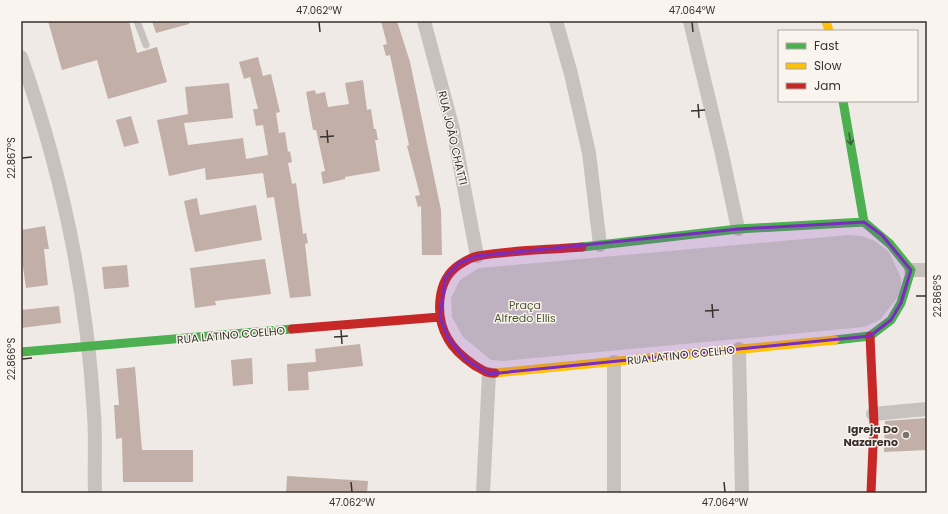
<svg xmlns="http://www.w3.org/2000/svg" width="948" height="514" font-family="Poppins,sans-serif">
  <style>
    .green { fill: #d0d4c1 }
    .building { fill: #c2afa8 }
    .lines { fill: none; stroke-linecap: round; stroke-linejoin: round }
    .lane { stroke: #c8c2be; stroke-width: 7 }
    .street { stroke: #c8c2be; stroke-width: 14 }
    .fast { stroke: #4caf50; stroke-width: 9 }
    .slow { stroke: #ffc107; stroke-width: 9 }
    .jam { stroke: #c62828; stroke-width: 9 }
    .oneway { stroke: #405c39 }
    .marked { fill: #7b2cbf; fill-opacity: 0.2; stroke: #7b2cbf; stroke-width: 3; stroke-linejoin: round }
    .ticks { fill: none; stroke: #3a302c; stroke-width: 1.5 }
    .poi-dot { fill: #79716d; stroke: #faf4ee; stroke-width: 1.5 }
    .labels { text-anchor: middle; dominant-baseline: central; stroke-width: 3; stroke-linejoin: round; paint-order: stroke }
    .street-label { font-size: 11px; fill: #3a302c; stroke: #faf4ee }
    .park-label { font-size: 11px; fill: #4a5730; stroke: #faf4ee }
    .poi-label { font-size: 11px; font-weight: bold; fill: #3a302c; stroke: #faf4ee; text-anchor: end }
    .neatline { fill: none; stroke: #3a302c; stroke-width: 1.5 }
    .ticks-label { font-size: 10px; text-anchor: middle; fill: #3a302c }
  </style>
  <rect width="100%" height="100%" fill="#efeae6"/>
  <path class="green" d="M 849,235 L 862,236 L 875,241 L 889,252 L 901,278 L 901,293 L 880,320 L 864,327 L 504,361 L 491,360 L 463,337 L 452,317 L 451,298 L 460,280 L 479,268 Z"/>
  <path class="building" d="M 48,21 L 129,21 L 137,53 L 157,47 L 167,82 L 108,99 L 97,60 L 62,70 Z
    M 152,21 L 189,21 L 189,24 L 156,33 Z
    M 381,21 L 397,21 L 410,62 L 441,210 L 442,255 L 422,255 L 421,206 L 418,207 L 415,196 L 420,195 L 407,146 L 409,145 L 390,55 L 386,56 L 383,45 L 387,44 Z
    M 258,57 L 263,76 L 271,74 L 280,112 L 276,113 L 279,133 L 285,132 L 288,152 L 290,151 L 292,162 L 288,163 L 292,184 L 296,183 L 303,234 L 306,233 L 308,243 L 305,244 L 311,296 L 290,298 L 274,197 L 267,198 L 263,173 L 206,180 L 205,168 L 169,176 L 157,120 L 188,114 L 185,87 L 229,83 L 233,118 L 184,123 L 188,145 L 243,138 L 246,159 L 268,155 L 263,125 L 256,126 L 253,109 L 258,109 L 250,77 L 244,79 L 239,62 Z
    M 363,80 L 367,110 L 371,109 L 374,129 L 376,129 L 378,140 L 375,140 L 380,171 L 345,177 L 345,179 L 323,184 L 321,172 L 325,171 L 316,130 L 313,130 L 306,92 L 315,90 L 316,94 L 325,92 L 328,107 L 349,104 L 345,83 Z
    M 131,116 L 139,143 L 124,147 L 116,120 Z
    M 197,198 L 200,215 L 256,205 L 262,240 L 195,252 L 184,201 Z
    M 45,226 L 49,249 L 44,249 L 48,285 L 26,288 L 21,253 L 21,230 Z
    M 265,259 L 271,294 L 215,301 L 216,305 L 195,308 L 190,268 Z
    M 127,265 L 129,287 L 104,289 L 102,267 Z
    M 59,306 L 61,323 L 21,328 L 21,310 Z
    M 360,344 L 363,366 L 308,372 L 309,390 L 288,391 L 287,364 L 316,362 L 315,349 Z
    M 252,358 L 253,384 L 233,386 L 231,360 Z
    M 135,367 L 142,450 L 193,450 L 193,482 L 123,482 L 122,438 L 116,439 L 114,405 L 119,405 L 116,369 Z
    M 927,418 L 927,450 L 884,452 L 885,421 Z
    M 287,476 L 368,481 L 367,493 L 286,493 Z"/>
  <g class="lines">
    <path class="lane" d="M 137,21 L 146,45"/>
    <path class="street" d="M 424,21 L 453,129 L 477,256
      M 556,21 L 571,74 L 589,153 L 600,245
      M 690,21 L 722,154 L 738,229
      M 21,57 C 62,173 87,292 94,414 C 96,440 94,467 95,493
      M 911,270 L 927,270
      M 739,349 L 742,493
      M 873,414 L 927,409
      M 483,493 L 489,374
      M 614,493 L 614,362"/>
    <path class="fast" d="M 843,101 L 864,222
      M 582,247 L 738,229 L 864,222
      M 835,340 L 870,336 L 891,320 L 901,303 L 911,270 L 890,244 L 864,222
      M 21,352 L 292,329"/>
    <path class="slow" d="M 826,21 L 829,31
      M 495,373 L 835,340"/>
    <path class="jam" d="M 292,329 L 440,317
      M 870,336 L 874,423 L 871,493
      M 495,373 C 487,374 481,369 474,365 C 464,358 454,350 448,339 C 435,317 436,280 459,265 C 465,261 472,257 478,256 C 512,250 548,250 582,247"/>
  </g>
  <defs><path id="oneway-shaft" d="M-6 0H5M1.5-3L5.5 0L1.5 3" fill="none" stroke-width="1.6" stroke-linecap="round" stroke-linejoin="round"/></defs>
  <use class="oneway" href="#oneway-shaft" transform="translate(850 139) rotate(81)"/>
  <path class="marked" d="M 864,222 L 882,235 L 911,270 L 901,303 L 891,320 L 870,336 L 489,374 L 466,360 L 448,338 L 440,317 L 445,278 L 459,263 L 477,256 L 738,229 Z"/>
  <path class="ticks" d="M 319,22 L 320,32M 692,22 L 693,32M 698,104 L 699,118M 691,111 L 705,110M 327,130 L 328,143M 320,137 L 334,136M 22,158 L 32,157M 916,296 L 926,296M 712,304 L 713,318M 705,311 L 719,310M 341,330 L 342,344M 334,337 L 348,336M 22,359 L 32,358M 351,482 L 352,492M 724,482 L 725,492"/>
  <circle class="poi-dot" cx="906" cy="435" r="4"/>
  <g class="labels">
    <g class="street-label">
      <text transform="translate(453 138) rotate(77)">RUA JOÃO CHATTI</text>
      <text transform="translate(231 335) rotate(-5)">RUA LATINO COELHO</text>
      <text transform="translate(681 355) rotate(-6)">RUA LATINO COELHO</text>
    </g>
    <g class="park-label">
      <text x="525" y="305">Praça<tspan x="525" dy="13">Alfredo Ellis</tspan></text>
    </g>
    <g class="poi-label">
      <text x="898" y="429">Igreja Do<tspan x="898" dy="13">Nazareno</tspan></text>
    </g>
  </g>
  <rect width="948" height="514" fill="none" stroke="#faf4ee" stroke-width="44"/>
  <rect x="778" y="30" width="140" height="72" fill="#faf4ee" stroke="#ada6a0"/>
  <rect x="786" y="43" width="20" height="6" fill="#4caf50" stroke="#ada6a0"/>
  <text x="814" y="50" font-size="12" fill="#3a302c">Fast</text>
  <rect x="786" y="63" width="20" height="6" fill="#ffc107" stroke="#ada6a0"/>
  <text x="814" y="70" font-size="12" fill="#3a302c">Slow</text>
  <rect x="786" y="83" width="20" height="6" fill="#c62828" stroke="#ada6a0"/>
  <text x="814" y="90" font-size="12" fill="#3a302c">Jam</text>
  <rect x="22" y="22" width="904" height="470" class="neatline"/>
  <g class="ticks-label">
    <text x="319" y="14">47.062°W</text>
    <text x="692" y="14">47.064°W</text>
    <text transform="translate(11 158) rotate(-90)" y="4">22.867°S</text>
    <text transform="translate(937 296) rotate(-90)" y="4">22.866°S</text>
    <text transform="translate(11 359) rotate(-90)" y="4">22.866°S</text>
    <text x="352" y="506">47.062°W</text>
    <text x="725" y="506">47.064°W</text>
  </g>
</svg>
